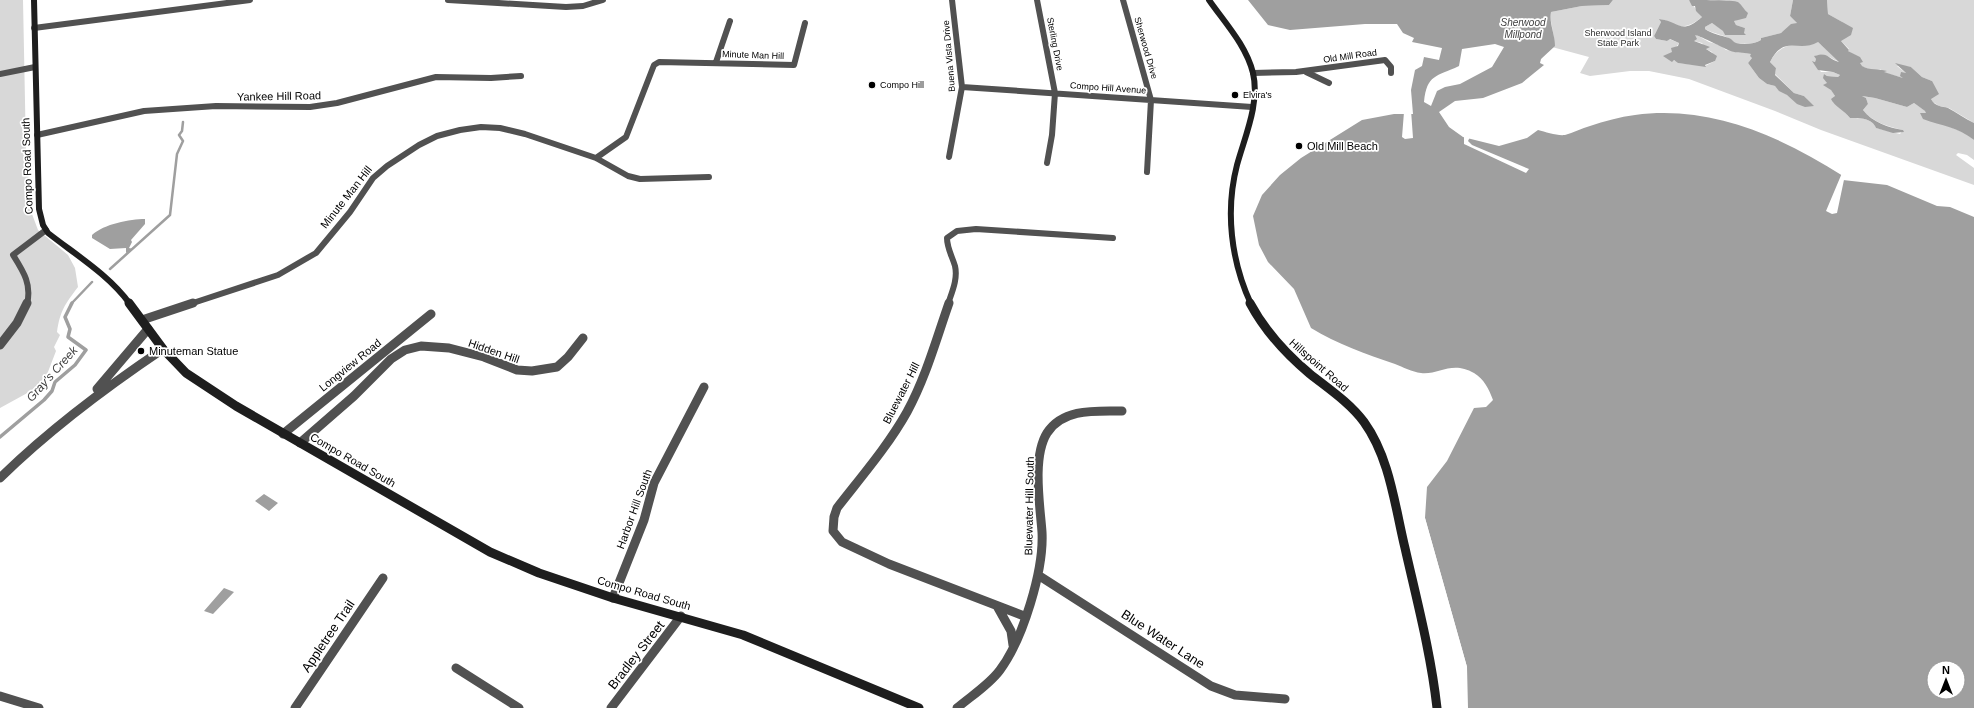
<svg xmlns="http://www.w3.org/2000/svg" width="1974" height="708" font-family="Arial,sans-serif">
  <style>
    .green { fill: #d8d8d8 }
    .water { fill: #9f9f9f; fill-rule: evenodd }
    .pier { fill: #fff }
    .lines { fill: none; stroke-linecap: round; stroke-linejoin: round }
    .stream-far1 { stroke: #9f9f9f; stroke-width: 2.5 }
    .stream { stroke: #9f9f9f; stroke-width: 3.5 }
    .street-far1 { stroke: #515151; stroke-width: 6 }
    .street { stroke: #515151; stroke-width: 9 }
    .secondary-far1 { stroke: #1e1e1e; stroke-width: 6 }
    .secondary { stroke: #1e1e1e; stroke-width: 9 }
    .poi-dot { fill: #000; stroke: #fff; stroke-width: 1.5 }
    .labels { text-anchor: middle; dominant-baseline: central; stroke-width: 3.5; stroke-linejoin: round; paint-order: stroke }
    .far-park-label { font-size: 9px; fill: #2f2f2f; stroke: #fff }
    .far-street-label { font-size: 9px; fill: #000; stroke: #fff }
    .far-poi-label { font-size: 9px; fill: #000; stroke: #fff; text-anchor: start }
    .far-water-label { font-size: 10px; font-style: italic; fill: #404040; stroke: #fff }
    .street-label { font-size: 11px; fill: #000; stroke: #fff }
    .poi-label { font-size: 11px; fill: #000; stroke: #fff; text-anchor: start }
    .water-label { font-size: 12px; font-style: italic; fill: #404040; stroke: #fff }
    .near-street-label { font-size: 13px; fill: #000; stroke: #fff }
  </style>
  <rect width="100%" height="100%" fill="#fff"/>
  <path class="green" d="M 0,0 L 23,0 L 26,152 L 32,214 L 38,230 L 68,255 L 75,268 L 78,287 C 65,304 60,311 57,332 L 60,335 L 54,347 L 56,351 L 46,377 L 31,391 L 0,408 Z
    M 1613,0 L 1689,0 L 1702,17 C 1694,23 1686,29 1675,25 C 1670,23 1666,20 1660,19 L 1661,22 L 1654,36 L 1656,39 L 1667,41 L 1669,39 L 1679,43 L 1673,52 L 1672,60 L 1677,61 L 1678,63 L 1705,66 L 1715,61 L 1712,52 L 1706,49 L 1702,43 L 1694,41 L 1695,34 L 1709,42 L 1720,45 L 1726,50 L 1752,54 L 1752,58 L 1748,63 L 1759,78 L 1767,84 L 1775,86 L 1797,102 L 1813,106 L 1804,96 L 1794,93 L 1775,74 L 1776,68 L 1770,62 C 1781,41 1797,45 1818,42 L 1840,62 C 1829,58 1826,52 1815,56 L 1816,59 L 1815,62 L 1813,61 L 1821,72 L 1833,72 L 1840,75 L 1838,77 L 1827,76 L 1824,74 L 1827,83 L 1835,96 L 1833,102 L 1842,109 L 1850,118 C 1860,118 1872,118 1876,128 L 1900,134 L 1903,130 C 1889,127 1872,122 1863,110 L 1868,104 L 1866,98 L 1862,96 L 1875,98 L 1907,107 L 1914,103 L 1945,125 L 1965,133 L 1974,140 L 1974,160 L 1967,155 L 1958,153 L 1956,155 L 1974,168 L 1974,185 L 1821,130 L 1775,111 L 1689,79 L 1649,71 L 1630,71 L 1590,76 L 1580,73 L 1589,57 L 1552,47 C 1557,35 1549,25 1551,12 L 1582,6 L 1609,5 Z
    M 1714,0 L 1793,0 L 1790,16 L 1797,23 L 1781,33 L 1761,38 L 1761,40 C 1753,45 1743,44 1734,43 C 1729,35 1713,34 1705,29 L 1705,27 L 1712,23 L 1724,31 L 1725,35 L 1742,35 L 1745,28 L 1736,25 L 1734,21 L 1743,17 L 1746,12 C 1734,0 1730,3 1714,0 Z
    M 1827,0 L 1974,0 L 1974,123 L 1949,108 L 1939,106 L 1933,102 L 1931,99 L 1932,81 L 1922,77 L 1911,67 L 1897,66 L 1906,73 L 1903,78 L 1882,72 L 1881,69 L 1873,71 L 1861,66 L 1858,57 L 1848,51 L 1849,49 L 1841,41 L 1842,22 L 1828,14 Z"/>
  <path class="water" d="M 1248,0 L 1613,0 L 1609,5 L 1582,6 L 1551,12 C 1549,24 1555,34 1555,46 L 1541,59 L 1540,63 L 1544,65 L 1522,83 L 1483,98 L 1455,101 L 1439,112 L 1449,127 L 1463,137 L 1499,146 L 1527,138 L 1538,130 C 1546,132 1557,136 1565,135 C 1573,133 1582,128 1590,126 C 1604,121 1620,117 1635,115 C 1711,105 1780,136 1843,176 L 1843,180 L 1887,185 L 1937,206 L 1950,207 L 1974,217 L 1974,708 L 1468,708 L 1467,667 L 1425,518 L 1427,487 L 1447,461 L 1474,408 L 1486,407 L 1493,400 C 1489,389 1484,379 1474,373 C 1452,360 1439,375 1421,373 C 1412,372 1403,367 1395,364 C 1366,354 1337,344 1311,328 L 1294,289 L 1268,262 L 1259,245 L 1253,216 L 1262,195 L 1280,175 L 1301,158 L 1362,120 L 1394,114 L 1413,114 L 1411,90 L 1415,70 L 1422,66 L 1424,57 L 1439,60 L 1442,48 L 1412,42 L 1414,38 L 1403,33 L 1397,24 L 1365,24 L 1290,30 L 1268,25 ZM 1495,44 L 1504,47 L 1492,67 L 1460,84 L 1445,87 L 1437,91 L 1431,106 L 1424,102 C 1427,74 1436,77 1459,66 L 1462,49 ZM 1934,668 L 1958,668 L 1958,692 L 1934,692 Z
    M 1689,0 C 1696,0 1734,0 1738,2 C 1742,5 1744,10 1748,13 L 1746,18 L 1734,21 L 1736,25 L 1745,28 L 1744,33 L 1746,35 L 1725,35 L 1723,31 L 1712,23 L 1705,27 L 1705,29 C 1712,34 1720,35 1729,38 C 1732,39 1733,42 1736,43 C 1744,45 1755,44 1761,40 L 1761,38 L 1781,33 L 1791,24 L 1797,23 L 1790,16 L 1793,0 L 1827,0 L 1828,14 L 1853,28 L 1851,35 L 1841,41 L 1849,50 L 1848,51 L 1860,57 L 1863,62 L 1860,63 L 1862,66 C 1870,71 1878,68 1887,71 L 1884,72 L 1903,78 L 1900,76 L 1901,72 L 1906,73 L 1895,63 L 1911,67 L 1922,77 L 1932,81 L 1939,94 L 1931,99 C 1935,107 1942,106 1948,108 C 1956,112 1965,119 1974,123 L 1974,140 C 1958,127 1942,126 1923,119 L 1920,113 L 1926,113 L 1925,111 L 1914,103 L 1907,107 L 1875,98 L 1862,96 L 1866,98 L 1868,104 L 1863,110 C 1872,122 1889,128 1903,130 L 1904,132 L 1893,133 L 1876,128 C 1872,118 1860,118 1850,118 C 1845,111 1834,106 1831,99 L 1835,96 L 1831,90 L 1823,85 L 1827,83 L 1823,78 L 1824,74 L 1827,76 L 1838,77 L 1840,75 L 1833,72 L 1818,70 L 1812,61 L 1815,62 L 1816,59 L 1814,56 C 1828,51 1828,59 1839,62 L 1818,42 C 1799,53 1784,34 1770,62 L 1776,68 L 1775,75 L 1794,93 L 1804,96 L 1814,106 L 1805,107 L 1797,104 L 1787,95 L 1779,91 L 1775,86 L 1767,84 L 1759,78 L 1748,63 L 1752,58 L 1750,56 L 1751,54 C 1743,52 1734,54 1726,49 C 1722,47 1698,35 1695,35 L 1697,39 L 1694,41 L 1710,47 L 1706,49 L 1717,56 L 1715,61 L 1705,65 L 1706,67 L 1678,63 L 1674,60 L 1672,62 L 1663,56 L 1672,52 L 1671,48 L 1678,46 L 1679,43 L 1670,39 L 1667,41 L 1656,39 L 1654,36 L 1661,22 L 1659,19 C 1680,21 1680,36 1702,17 L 1696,11 L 1695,6 L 1692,6 Z
    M 145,219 L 145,224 L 131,240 L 132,242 L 129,248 L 133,249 L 126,253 L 126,248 L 110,249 L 92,238 L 92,235 C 104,224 130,219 145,219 Z
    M 264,494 L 278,503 L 269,511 L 255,501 Z
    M 224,588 L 234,592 L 213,614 L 204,611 Z"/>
  <path class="pier" d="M 1411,110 L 1413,138 L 1405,139 L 1402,137 L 1404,112 L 1411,112 Z
    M 1464,135 L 1470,137 L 1468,141 L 1472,145 L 1529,169 L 1526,173 L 1464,144 Z
    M 1842,173 L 1845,175 L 1837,213 L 1832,214 L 1826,211 Z
    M 1425,518 L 1467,667 L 1467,708 L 1465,667 L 1423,521 Z"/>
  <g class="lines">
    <path class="stream-far1" d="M 110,269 L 170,215 L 177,154 L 183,141 L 179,135 L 182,131 L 183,122
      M 71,304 L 92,282"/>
    <path class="stream" d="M 0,437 L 44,400 L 52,391 L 55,382 L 75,365 L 86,350 L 68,337 L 70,329 L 65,317 L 72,303"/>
    <path class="street-far1" d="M 448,0 L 566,7 L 583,6 L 603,0
      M 1037,0 L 1055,93 L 1052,135 L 1047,163
      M 1123,0 L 1151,100 L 1147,172
      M 34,28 L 250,0
      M 716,62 L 730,21
      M 1306,72 L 1329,83
      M 1253,73 L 1296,72 L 1385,60 L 1391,67 L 1391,73
      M 0,74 L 35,67
      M 962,87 L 1252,107
      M 37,135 L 144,111 L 216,106 L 310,107 L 337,103 L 436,77 L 491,78 L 521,76
      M 949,157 L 962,87 L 952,0
      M 596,158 L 626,137 L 654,65 L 659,62 L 794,65 L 805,23
      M 27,304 C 32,284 23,271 13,255 L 46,230
      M 190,304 L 278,275 L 316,253 L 350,212 L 373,178 L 387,166 L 419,145 L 437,136 L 460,130 L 481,127 L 500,128 L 525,134 L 596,158 L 628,176 L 640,179 L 709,177
      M 948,304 C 952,292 958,279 955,266 C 952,256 947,248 947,238 L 957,231 L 976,229 L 1113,238"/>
    <path class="street" d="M 949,303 C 936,340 926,377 907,412 C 888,446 861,477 837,508 L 834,517 L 833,531 L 842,542 L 889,564 L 1024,616
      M 142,320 L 193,303
      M 0,345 L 17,323 L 27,303
      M 97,389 L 148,329
      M 283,434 L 431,314
      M 300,443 L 354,396 L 391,359 L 405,350 L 421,346 L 449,348 L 484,357 L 517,370 L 532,371 L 557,367 L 568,357 L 583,338
      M 0,478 C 50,429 105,388 163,349
      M 1038,575 L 1211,686 L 1235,695 L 1285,699
      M 613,598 L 644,520 L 654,483 L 704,387
      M 997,606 L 1011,631 L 1013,645
      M 456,668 L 519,708
      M 0,696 L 39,708
      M 295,708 L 383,578
      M 611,708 L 681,616
      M 957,708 C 971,696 989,685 1000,670 C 1023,639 1044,570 1042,532 C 1040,505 1032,457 1047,433 C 1063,408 1096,411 1122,411"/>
    <path class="secondary-far1" d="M 34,0 L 39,209 L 43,225 L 48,233 C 76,255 109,275 130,304
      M 1209,0 C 1225,23 1246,45 1253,73 C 1260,103 1245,136 1237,165 C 1225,211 1231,261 1251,304"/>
    <path class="secondary" d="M 129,303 L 163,349 L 186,373 L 236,406 L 490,552 L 539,573 L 613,598 L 743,635 L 919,708
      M 1250,303 C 1265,331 1286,354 1310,374 C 1329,389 1350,403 1364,422 C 1390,458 1395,507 1405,548 C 1417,601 1431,654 1437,708"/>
  </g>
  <g class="poi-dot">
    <circle cx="872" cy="85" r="4"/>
    <circle cx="1235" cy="95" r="4"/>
    <circle cx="1299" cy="146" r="4"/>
    <circle cx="141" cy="351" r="4"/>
  </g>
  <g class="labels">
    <g class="far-park-label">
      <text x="1618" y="33">Sherwood Island<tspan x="1618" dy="10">State Park</tspan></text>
    </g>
    <g class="far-street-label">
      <text transform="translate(1055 44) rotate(79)">Sterling Drive</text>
      <text transform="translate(1146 48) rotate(74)">Sherwood Drive</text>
      <text transform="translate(753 55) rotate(2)">Minute Man Hill</text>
      <text transform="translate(949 56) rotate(-95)">Buena Vista Drive</text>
      <text transform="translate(1350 56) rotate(-8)">Old Mill Road</text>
      <text transform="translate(1108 88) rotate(4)">Compo Hill Avenue</text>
    </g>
    <g class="far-poi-label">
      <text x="880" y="85">Compo Hill</text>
      <text x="1243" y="95">Elvira's</text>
    </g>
    <g class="far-water-label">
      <text x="1523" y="22">Sherwood<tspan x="1523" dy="12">Millpond</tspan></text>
    </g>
    <g class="street-label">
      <text transform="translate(279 96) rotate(-1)">Yankee Hill Road</text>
      <text transform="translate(27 166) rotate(-92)">Compo Road South</text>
      <text transform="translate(346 197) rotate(-52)">Minute Man Hill</text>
      <text transform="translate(494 351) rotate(19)">Hidden Hill</text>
      <text transform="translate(350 365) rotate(-39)">Longview Road</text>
      <text transform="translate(1319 365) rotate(41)">Hillspoint Road</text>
      <text transform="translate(901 393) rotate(-63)">Bluewater Hill</text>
      <text transform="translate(353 460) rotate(30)">Compo Road South</text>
      <text transform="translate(1029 506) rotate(-89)">Bluewater Hill South</text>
      <text transform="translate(634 509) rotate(-70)">Harbor Hill South</text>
      <text transform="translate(644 593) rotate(16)">Compo Road South</text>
    </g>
    <g class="poi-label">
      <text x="1307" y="146">Old Mill Beach</text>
      <text x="149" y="351">Minuteman Statue</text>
    </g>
    <g class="water-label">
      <text transform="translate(52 374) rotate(-48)">Gray's Creek</text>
    </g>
    <g class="near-street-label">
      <text transform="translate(328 636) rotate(-56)">Appletree Trail</text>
      <text transform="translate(1163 639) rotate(33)">Blue Water Lane</text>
      <text transform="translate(636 655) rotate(-52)">Bradley Street</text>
    </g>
  </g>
  <g transform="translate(1946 680)"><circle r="19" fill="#ffffff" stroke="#999999"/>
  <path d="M0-3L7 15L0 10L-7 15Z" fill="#000000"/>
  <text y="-6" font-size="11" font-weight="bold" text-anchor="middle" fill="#000000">N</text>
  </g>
</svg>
